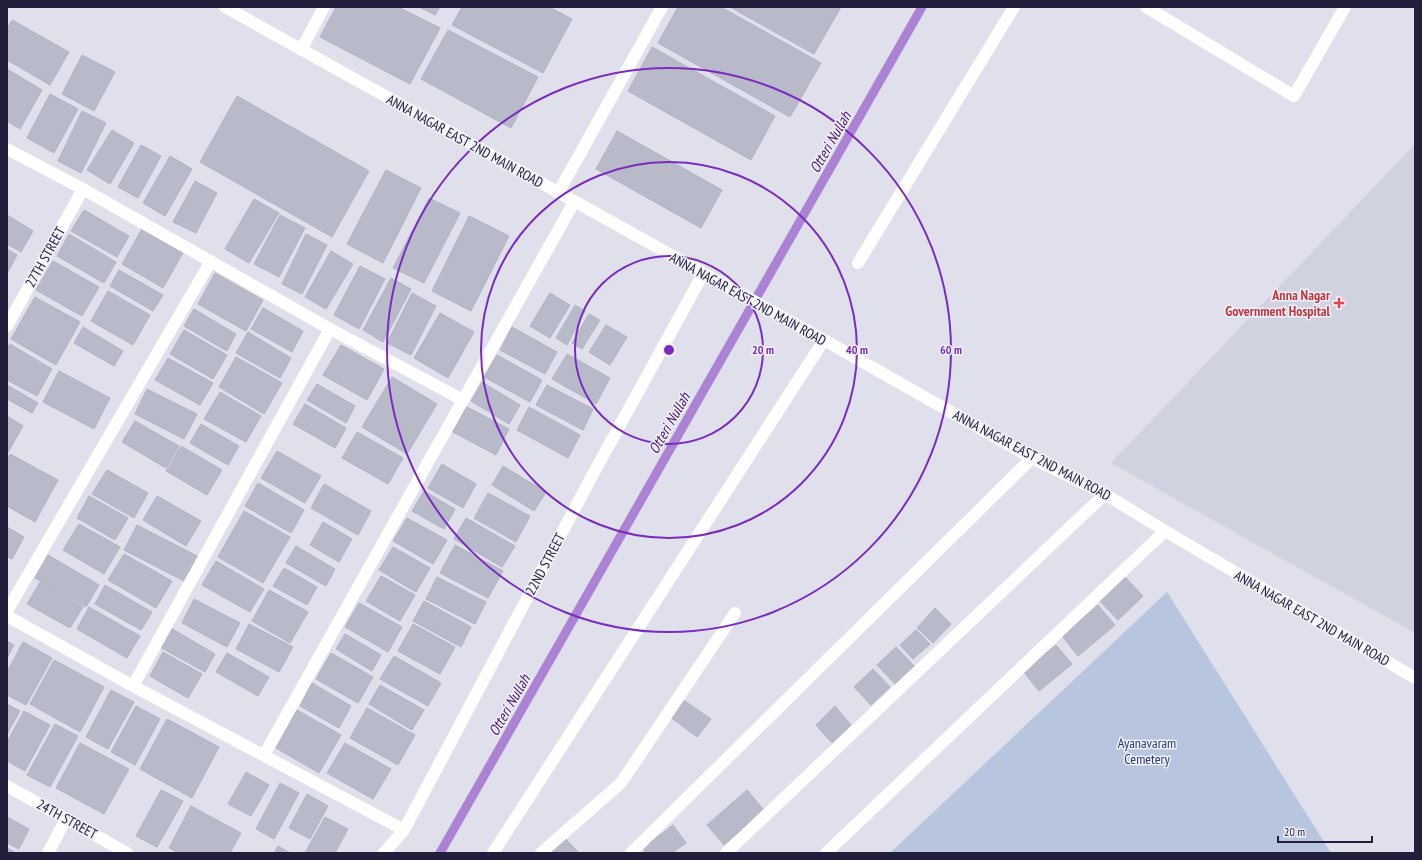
<svg xmlns="http://www.w3.org/2000/svg" width="1422" height="860" font-family="'PT Sans Narrow',sans-serif">
  <style>
    .built { fill: #d0d2df }
    .green { fill: #b7c6de }
    .lines { fill: none; stroke-linecap: round; stroke-linejoin: round }
    .stream { stroke: #ac83d4; stroke-width: 9 }
    .building { fill: #b8bac9; stroke: #b1b3c5 }
    .street { stroke: #fff; stroke-width: 12 }
    .ring { fill: none; stroke: #7b2cbf; stroke-width: 2 }
    .health-dot { fill: #e0444e; stroke: #f0f1f8; stroke-width: 1.5 }
    .labels { text-anchor: middle; dominant-baseline: central; stroke-width: 3; stroke-linejoin: round; paint-order: stroke }
    .street-label { font-size: 14px; fill: #221f3d; stroke: #f0f1f8 }
    .health-label { font-size: 14px; font-weight: bold; fill: #be3a42; stroke: #f0f1f8; text-anchor: end }
    .park-label { font-size: 14px; fill: #273c76; stroke: #f0f1f8 }
    .water-label { font-size: 15px; font-style: italic; fill: #4b167c; stroke: #f0f1f8 }
    .centre { fill: #7b2cbf; stroke: #f0f1f8; stroke-width: 2 }
    .ring-label { font-size: 12px; text-anchor: middle; font-weight: bold; fill: #7b2cbf; stroke: #f0f1f8; stroke-width: 3; stroke-linejoin: round; paint-order: stroke }
  </style>
  <rect width="100%" height="100%" fill="#dfe0eb"/>
  <path class="built" d="M 1415,144 L 1415,633 L 1111,463 Z"/>
  <path class="green" d="M 1167,592 L 1331,853 L 890,853 Z"/>
  <g class="lines">
    <path class="stream" d="M 440,853 L 922,7"/>
  </g>
  <path class="building" d="M 336,7 L 398,7 L 440,28 L 410,84 L 320,37 Z
    M 419,7 L 440,7 L 435,15 Z
    M 462,7 L 549,7 L 572,19 L 543,73 L 452,25 Z
    M 678,7 L 721,7 L 821,63 L 790,117 L 658,43 Z
    M 730,7 L 841,7 L 814,54 Z
    M 12,20 L 69,52 L 50,85 L 7,60 L 7,29 Z
    M 448,30 L 538,77 L 511,128 L 421,79 Z
    M 652,47 L 775,116 L 751,160 L 628,91 Z
    M 82,55 L 115,72 L 94,111 L 62,94 Z
    M 7,69 L 42,90 L 20,129 L 7,121 Z
    M 50,94 L 78,109 L 54,153 L 27,138 Z
    M 237,96 L 369,171 L 332,237 L 200,162 Z
    M 82,111 L 106,123 L 81,173 L 58,161 Z
    M 112,130 L 134,143 L 110,184 L 87,170 Z
    M 617,131 L 722,190 L 701,228 L 596,169 Z
    M 141,145 L 161,156 L 138,198 L 118,187 Z
    M 170,156 L 192,169 L 165,216 L 143,203 Z
    M 386,170 L 421,188 L 383,263 L 347,244 Z
    M 195,181 L 217,193 L 196,233 L 173,222 Z
    M 429,198 L 460,213 L 424,283 L 393,268 Z
    M 254,199 L 279,213 L 249,263 L 225,249 Z
    M 84,210 L 129,236 L 117,257 L 71,231 Z
    M 7,215 L 33,231 L 21,252 L 7,244 Z
    M 280,215 L 305,228 L 279,277 L 254,264 Z
    M 469,216 L 509,236 L 471,311 L 432,291 Z
    M 143,227 L 184,251 L 163,288 L 122,264 Z
    M 69,234 L 116,262 L 104,283 L 57,256 Z
    M 306,234 L 327,245 L 302,294 L 282,284 Z
    M 7,249 L 17,255 L 7,274 Z
    M 331,251 L 353,264 L 326,309 L 305,297 Z
    M 53,261 L 99,287 L 82,316 L 36,290 Z
    M 360,266 L 385,279 L 359,329 L 334,315 Z
    M 119,270 L 163,295 L 153,311 L 110,286 Z
    M 215,273 L 263,300 L 246,331 L 198,304 Z
    M 391,278 L 411,289 L 383,342 L 363,330 Z
    M 108,291 L 150,315 L 133,345 L 91,321 Z
    M 412,293 L 436,306 L 411,355 L 387,343 Z
    M 550,293 L 570,305 L 550,338 L 530,326 Z
    M 35,297 L 80,322 L 56,365 L 11,339 Z
    M 575,305 L 585,311 L 567,345 L 556,338 Z
    M 263,308 L 303,331 L 292,352 L 251,329 Z
    M 194,309 L 236,334 L 227,351 L 184,326 Z
    M 440,313 L 474,332 L 448,378 L 414,358 Z
    M 589,314 L 600,320 L 582,349 L 572,343 Z
    M 606,325 L 627,337 L 610,365 L 589,352 Z
    M 83,327 L 123,351 L 114,366 L 74,343 Z
    M 512,327 L 557,352 L 545,374 L 500,350 Z
    M 184,330 L 227,355 L 213,379 L 170,354 Z
    M 248,332 L 291,358 L 280,378 L 236,353 Z
    M 10,344 L 52,369 L 37,396 L 7,380 L 7,349 Z
    M 341,345 L 384,369 L 367,400 L 323,375 Z
    M 567,354 L 610,378 L 596,404 L 552,379 Z
    M 497,355 L 542,380 L 530,402 L 484,377 Z
    M 236,357 L 282,383 L 264,414 L 219,387 Z
    M 168,358 L 213,383 L 200,405 L 155,380 Z
    M 59,371 L 110,398 L 94,429 L 43,402 Z
    M 392,377 L 437,404 L 407,454 L 362,427 Z
    M 482,382 L 520,405 L 509,424 L 471,401 Z
    M 317,384 L 355,406 L 346,423 L 307,400 Z
    M 7,385 L 38,403 L 32,413 L 7,399 Z
    M 547,385 L 593,409 L 583,430 L 536,405 Z
    M 147,389 L 197,414 L 184,439 L 135,414 Z
    M 220,392 L 261,416 L 246,442 L 204,419 Z
    M 305,404 L 346,428 L 335,448 L 293,424 Z
    M 465,406 L 509,429 L 496,455 L 451,431 Z
    M 529,407 L 580,435 L 568,458 L 517,430 Z
    M 7,416 L 23,426 L 7,454 Z
    M 135,421 L 179,446 L 166,468 L 122,442 Z
    M 201,424 L 239,446 L 228,465 L 190,443 Z
    M 357,432 L 403,458 L 388,484 L 342,458 Z
    M 181,446 L 222,470 L 207,495 L 166,471 Z
    M 277,451 L 321,476 L 305,503 L 261,478 Z
    M 10,454 L 58,480 L 35,522 L 7,506 L 7,460 Z
    M 442,464 L 476,484 L 463,508 L 428,488 Z
    M 503,466 L 546,492 L 534,511 L 492,485 Z
    M 107,470 L 148,493 L 134,518 L 92,494 Z
    M 258,483 L 304,510 L 291,533 L 245,506 Z
    M 324,484 L 371,511 L 358,535 L 311,508 Z
    M 424,491 L 455,509 L 444,529 L 412,511 Z
    M 488,493 L 530,516 L 516,542 L 474,518 Z
    M 89,496 L 128,518 L 115,540 L 77,518 Z
    M 157,496 L 201,521 L 186,546 L 143,520 Z
    M 244,511 L 290,537 L 263,583 L 218,557 Z
    M 407,518 L 447,540 L 433,564 L 393,541 Z
    M 466,518 L 515,546 L 502,567 L 454,539 Z
    M 323,522 L 352,539 L 339,562 L 310,545 Z
    M 79,524 L 120,547 L 104,574 L 63,550 Z
    M 137,525 L 199,557 L 186,582 L 124,550 Z
    M 7,527 L 24,537 L 12,559 L 7,556 Z
    M 455,545 L 503,571 L 488,598 L 440,573 Z
    M 296,546 L 335,569 L 326,586 L 286,563 Z
    M 393,547 L 430,568 L 416,592 L 379,570 Z
    M 124,554 L 172,581 L 156,608 L 108,580 Z
    M 48,555 L 99,585 L 86,607 L 35,578 Z
    M 216,561 L 264,589 L 250,612 L 202,585 Z
    M 284,568 L 317,587 L 307,605 L 273,586 Z
    M 381,576 L 415,595 L 400,621 L 366,601 Z
    M 1124,576 L 1143,596 L 1118,620 L 1098,599 Z
    M 437,577 L 486,602 L 475,624 L 426,599 Z
    M 40,582 L 83,607 L 70,628 L 27,604 Z
    M 105,585 L 152,612 L 141,630 L 95,604 Z
    M 269,590 L 308,612 L 290,643 L 252,621 Z
    M 194,599 L 240,623 L 227,647 L 182,623 Z
    M 424,601 L 471,627 L 461,647 L 413,621 Z
    M 359,603 L 402,627 L 388,652 L 345,627 Z
    M 1098,605 L 1115,625 L 1078,656 L 1062,636 Z
    M 89,607 L 140,636 L 127,658 L 77,629 Z
    M 935,608 L 951,624 L 933,643 L 917,628 Z
    M 249,624 L 293,647 L 279,672 L 236,649 Z
    M 413,624 L 455,647 L 440,674 L 398,651 Z
    M 169,627 L 215,654 L 205,672 L 158,646 Z
    M 916,630 L 930,644 L 913,659 L 900,645 Z
    M 345,634 L 381,655 L 372,671 L 336,649 Z
    M 7,641 L 14,645 L 7,658 Z
    M 23,642 L 52,658 L 26,705 L 7,695 L 7,672 Z
    M 1056,645 L 1072,664 L 1039,691 L 1023,671 Z
    M 896,647 L 914,666 L 895,684 L 877,665 Z
    M 163,652 L 202,674 L 188,698 L 150,676 Z
    M 227,653 L 269,677 L 258,696 L 216,672 Z
    M 331,653 L 373,677 L 358,703 L 316,679 Z
    M 394,656 L 441,683 L 428,706 L 380,679 Z
    M 54,660 L 104,687 L 80,732 L 30,704 Z
    M 873,669 L 890,687 L 871,705 L 854,687 Z
    M 312,683 L 351,706 L 339,728 L 300,706 Z
    M 380,685 L 424,710 L 412,730 L 369,704 Z
    M 111,690 L 134,702 L 108,749 L 86,737 Z
    M 682,699 L 711,719 L 697,737 L 669,716 Z
    M 7,704 L 20,711 L 7,734 Z
    M 136,706 L 160,719 L 135,765 L 111,752 Z
    M 835,706 L 851,725 L 832,743 L 816,725 Z
    M 367,708 L 415,735 L 398,765 L 350,738 Z
    M 297,710 L 341,735 L 319,773 L 276,748 Z
    M 24,711 L 50,725 L 25,771 L 7,761 L 7,742 Z
    M 167,719 L 219,747 L 192,798 L 140,769 Z
    M 55,724 L 78,736 L 50,787 L 27,775 Z
    M 80,743 L 129,769 L 104,814 L 56,788 Z
    M 345,743 L 391,769 L 373,799 L 327,773 Z
    M 246,772 L 269,785 L 251,816 L 228,804 Z
    M 280,783 L 299,793 L 274,839 L 256,829 Z
    M 161,790 L 183,801 L 157,847 L 136,836 Z
    M 747,790 L 764,810 L 724,845 L 707,825 Z
    M 307,794 L 328,806 L 310,839 L 289,828 Z
    M 191,806 L 241,833 L 230,853 L 179,853 L 169,848 Z
    M 7,817 L 29,829 L 19,849 L 7,843 Z
    M 325,817 L 348,829 L 335,853 L 305,853 Z
    M 673,825 L 686,843 L 672,853 L 646,853 L 643,848 Z
    M 564,837 L 579,853 L 548,853 Z
    M 278,846 L 290,853 L 274,853 Z
    M 7,848 L 16,853 L 7,853 Z"/>
  <g class="lines">
    <path class="street" d="M 225,7 L 824,340 L 1032,458 L 1105,494 L 1165,531 L 1415,678
      M 1146,7 L 1294,96 L 1345,7
      M 301,50 L 324,7
      M 7,149 L 83,189 L 330,329 L 463,400
      M 558,193 L 662,7
      M 858,263 L 1014,7
      M 7,326 L 83,189
      M 7,611 L 211,261
      M 7,616 L 133,686 L 404,830
      M 133,686 L 330,329
      M 264,755 L 574,202
      M 7,786 L 127,853
      M 48,853 L 66,819
      M 384,853 L 404,830 L 592,476 L 703,274
      M 493,853 L 824,340
      M 541,853 L 621,783 L 735,613
      M 631,853 L 1032,458
      M 726,853 L 1105,494
      M 826,853 L 1165,531"/>
  </g>
  <g class="ring">
    <circle cx="669" cy="350" r="94"/>
    <circle cx="669" cy="350" r="188"/>
    <circle cx="669" cy="350" r="282"/>
  </g>
  <path class="health-dot" d="M1337 297h4v4h4v4h-4v4h-4v-4h-4v-4h4z"/>
  <g class="labels">
    <g class="street-label">
      <text transform="translate(465 141) rotate(29)">ANNA NAGAR EAST 2ND MAIN ROAD</text>
      <text transform="translate(45 257) rotate(-61)">27TH STREET</text>
      <text transform="translate(748 299) rotate(29)">ANNA NAGAR EAST 2ND MAIN ROAD</text>
      <text transform="translate(1032 455) rotate(28)">ANNA NAGAR EAST 2ND MAIN ROAD</text>
      <text transform="translate(545 564) rotate(-62)">22ND STREET</text>
      <text transform="translate(1312 618) rotate(30)">ANNA NAGAR EAST 2ND MAIN ROAD</text>
      <text transform="translate(67 819) rotate(29)">24TH STREET</text>
    </g>
    <g class="health-label">
      <text x="1330" y="295">Anna Nagar<tspan x="1330" dy="16">Government Hospital</tspan></text>
    </g>
    <g class="park-label">
      <text x="1147" y="743">Ayanavaram<tspan x="1147" dy="16">Cemetery</tspan></text>
    </g>
    <g class="water-label">
      <text transform="translate(830 142) rotate(-60)">Otteri Nullah</text>
      <text transform="translate(669 423) rotate(-60)">Otteri Nullah</text>
      <text transform="translate(509 705) rotate(-60)">Otteri Nullah</text>
    </g>
  </g>
  <circle cx="669" cy="350" r="6" class="centre"/>
  <g class="ring-label">
    <text x="763" y="354">20 m</text>
    <text x="857" y="354">40 m</text>
    <text x="951" y="354">60 m</text>
  </g>
  <rect width="1422" height="860" fill="none" stroke="#221f3d" stroke-width="16"/>
  <path d="M1278 836v6h94v-6" fill="none" stroke="#221f3d" stroke-width="2"/>
  <text x="1284" y="836" font-size="12" fill="#221f3d" stroke="#f0f1f8" stroke-width="3" paint-order="stroke">20 m</text>
</svg>
